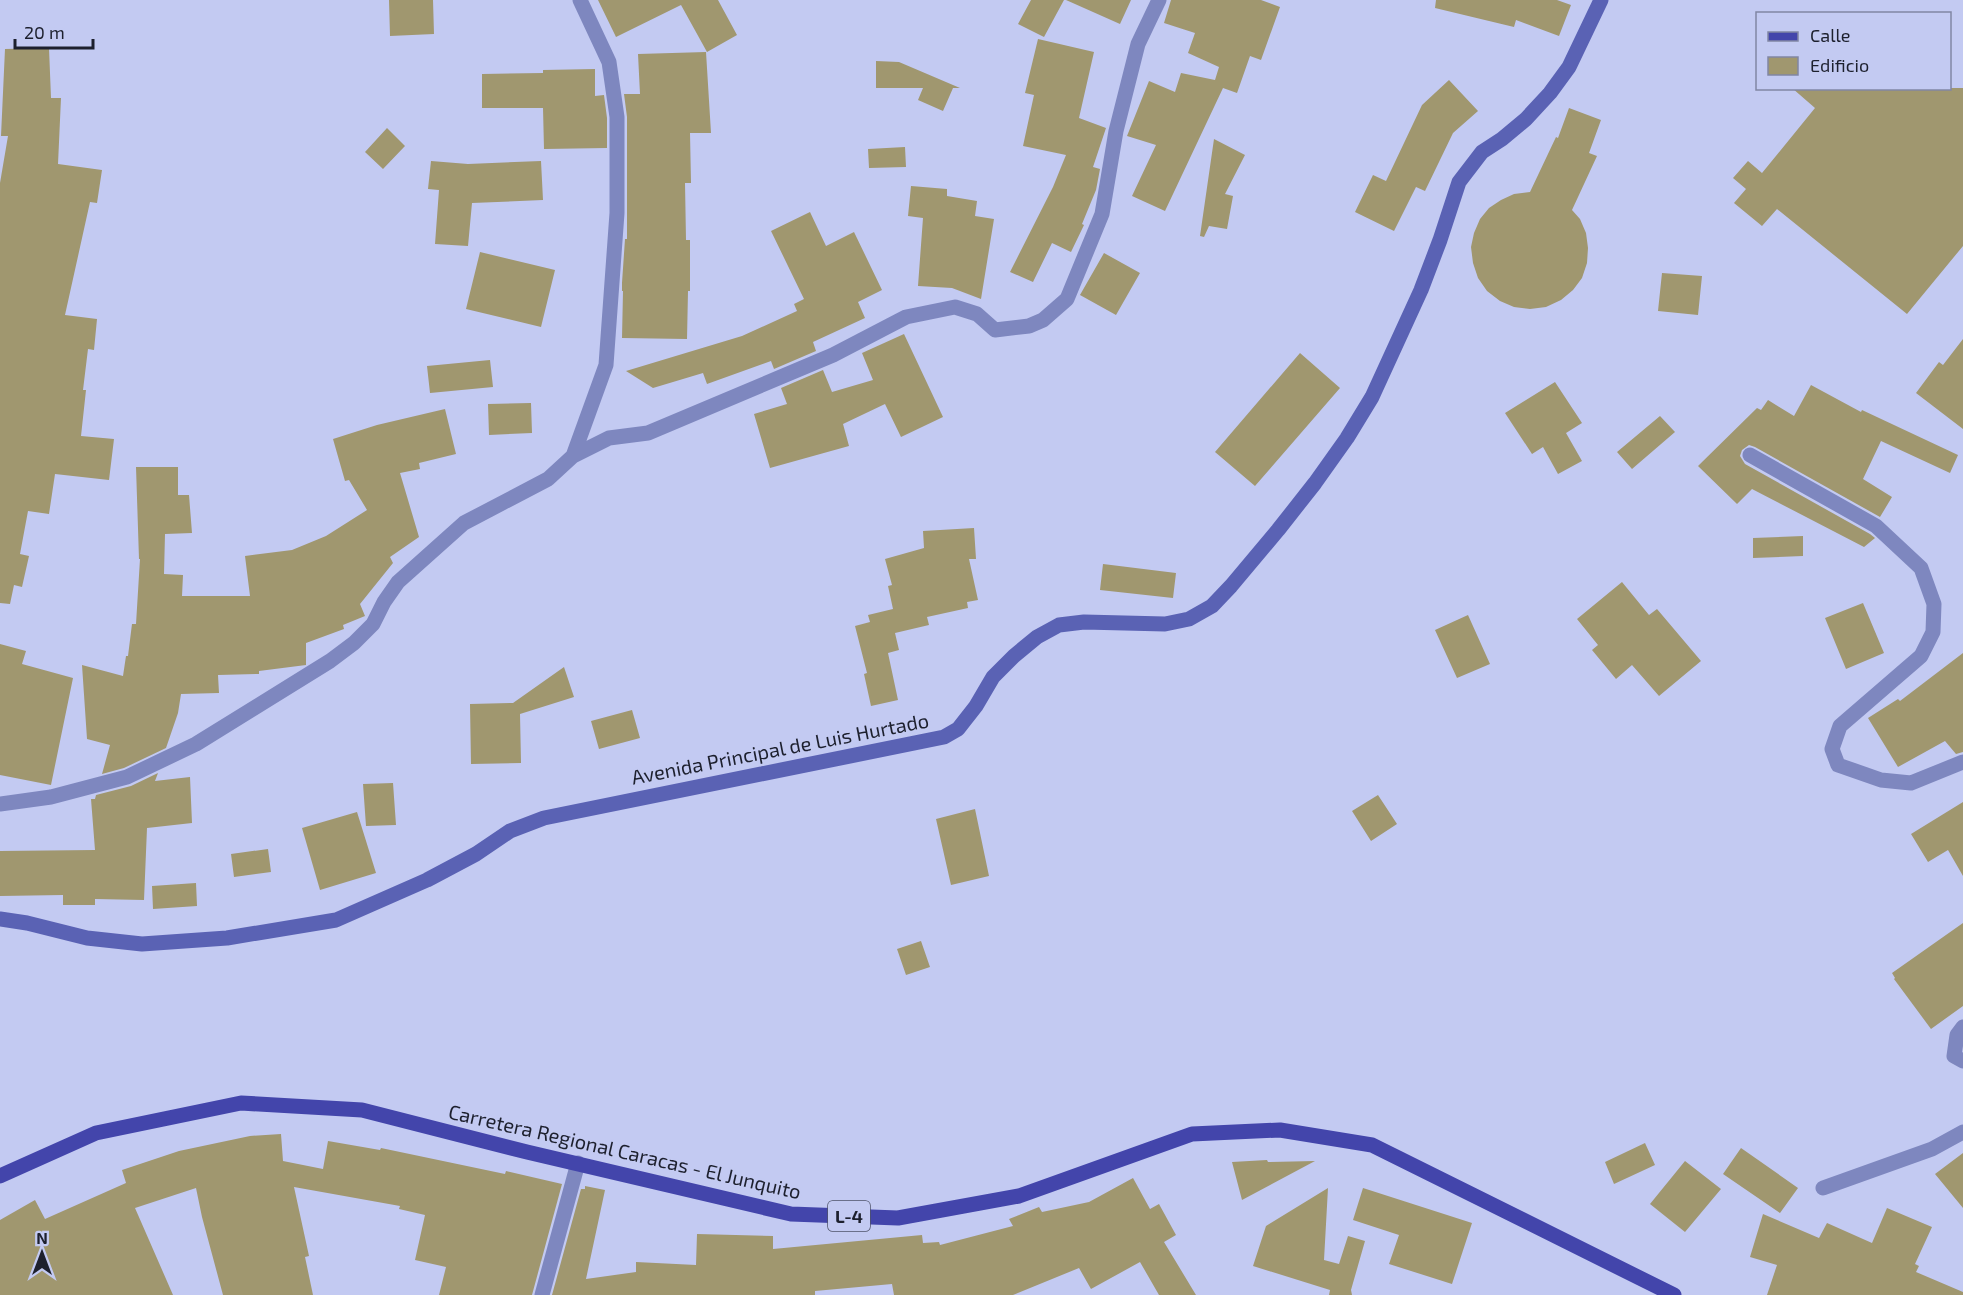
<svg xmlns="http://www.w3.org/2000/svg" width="1963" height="1295" font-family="'Exo 2',sans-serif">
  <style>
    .building { fill: #a0976f }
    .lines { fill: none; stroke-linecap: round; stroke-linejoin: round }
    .street { stroke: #7e87bf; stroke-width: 15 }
    .secondary { stroke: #5a62b4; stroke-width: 15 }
    .primary { stroke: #4345ab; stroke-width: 15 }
    .labels { text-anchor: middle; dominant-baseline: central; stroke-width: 4.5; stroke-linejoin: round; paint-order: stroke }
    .shield { fill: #c3caf2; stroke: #4f5369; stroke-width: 1.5 }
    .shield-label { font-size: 18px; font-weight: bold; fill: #1d202e }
    .street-label { font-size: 20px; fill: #1d202e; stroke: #c3caf2 }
  </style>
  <rect width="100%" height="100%" fill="#c3caf2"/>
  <path class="building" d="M 389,0 L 433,0 L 434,34 L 390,36 Z
    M 598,0 L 718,0 L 737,35 L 707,52 L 681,5 L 616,37 Z
    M 1031,0 L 1064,0 L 1044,37 L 1018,24 Z
    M 1066,0 L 1131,0 L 1120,24 Z
    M 1171,0 L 1261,0 L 1280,7 L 1261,60 L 1250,56 L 1237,93 L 1223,88 L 1165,211 L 1132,196 L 1156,145 L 1127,136 L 1149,81 L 1175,92 L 1181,73 L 1215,80 L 1219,67 L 1188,53 L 1195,33 L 1164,23 Z
    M 1436,0 L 1557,0 L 1571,5 L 1559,36 L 1516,20 L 1514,27 L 1435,8 Z
    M 1038,39 L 1094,52 L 1079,118 L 1106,128 L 1093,167 L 1100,169 L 1096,190 L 1082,224 L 1084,225 L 1071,252 L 1052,243 L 1033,282 L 1010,272 L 1053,187 L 1066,155 L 1023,146 L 1034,95 L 1025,93 Z
    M 49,48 L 51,98 L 61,98 L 58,164 L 102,170 L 97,203 L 90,202 L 65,315 L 97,319 L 94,350 L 88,349 L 83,390 L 86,390 L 81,436 L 114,439 L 109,480 L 55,474 L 49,514 L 28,511 L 20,554 L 29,556 L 22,587 L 14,585 L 10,604 L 0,603 L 0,183 L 8,136 L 1,136 L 5,49 Z
    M 706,52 L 711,133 L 690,133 L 691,183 L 685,183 L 686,240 L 690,240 L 690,291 L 688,291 L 687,339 L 622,338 L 623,291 L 622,291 L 622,283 L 625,239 L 627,239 L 627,117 L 624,94 L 640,94 L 638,54 Z
    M 876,61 L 899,62 L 960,88 L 953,88 L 943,111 L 918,100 L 923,88 L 876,88 Z
    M 595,69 L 595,96 L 604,95 L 607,118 L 607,148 L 544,149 L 543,108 L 482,108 L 482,74 L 543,73 L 543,70 Z
    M 1449,80 L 1478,111 L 1453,133 L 1425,191 L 1416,187 L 1394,231 L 1355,212 L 1373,175 L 1386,181 L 1422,105 Z
    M 1792,88 L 1963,88 L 1963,246 L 1907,314 L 1777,209 L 1762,226 L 1734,203 L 1746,189 L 1733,178 L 1748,161 L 1762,173 L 1815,108 Z
    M 1569,108 L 1601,120 L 1589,153 L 1597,156 L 1572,210 L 1580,219 L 1586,233 L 1588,248 L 1587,263 L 1582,278 L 1573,290 L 1561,300 L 1546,307 L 1530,309 L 1514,307 L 1500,301 L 1487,291 L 1478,278 L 1473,263 L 1471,247 L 1474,233 L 1480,219 L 1489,208 L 1501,200 L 1514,194 L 1530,192 L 1556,137 L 1558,138 Z
    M 387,128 L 405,146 L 383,169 L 365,152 Z
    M 1214,139 L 1245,155 L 1225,194 L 1233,196 L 1227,229 L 1209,226 L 1204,237 L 1200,236 Z
    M 905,147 L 906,167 L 869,168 L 868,149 Z
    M 431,161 L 468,164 L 541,161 L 543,200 L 472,203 L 468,246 L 435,244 L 439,190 L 428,189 Z
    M 911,186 L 947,189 L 947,196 L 977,201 L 975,216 L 994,219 L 981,299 L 952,288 L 918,286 L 923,218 L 908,216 Z
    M 810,212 L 826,246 L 854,232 L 882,290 L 858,302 L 865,318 L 813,342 L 816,351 L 774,369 L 771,361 L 707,384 L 703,373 L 653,388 L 626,371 L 742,336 L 797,311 L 794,304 L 804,299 L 771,231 Z
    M 480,252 L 555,270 L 541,327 L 466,309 Z
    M 1104,253 L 1140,273 L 1116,315 L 1080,295 Z
    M 1662,273 L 1702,276 L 1698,315 L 1658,311 Z
    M 904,334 L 943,417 L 901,437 L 885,404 L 843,424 L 849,446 L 770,468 L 754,414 L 787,404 L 781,388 L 823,370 L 832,392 L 873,380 L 862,353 Z
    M 1963,339 L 1963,429 L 1916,393 L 1939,362 L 1943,365 Z
    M 1300,353 L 1340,388 L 1255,486 L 1215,452 Z
    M 490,360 L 493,387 L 430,393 L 427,366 Z
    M 1555,382 L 1582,423 L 1566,433 L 1582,461 L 1558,474 L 1543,447 L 1532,454 L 1505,413 Z
    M 1811,385 L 1861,412 L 1862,410 L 1958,455 L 1950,473 L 1881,441 L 1863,479 L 1892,497 L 1880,517 L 1755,447 L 1749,445 L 1742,450 L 1740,456 L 1745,464 L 1870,534 L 1875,538 L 1864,547 L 1752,489 L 1737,504 L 1698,466 L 1757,408 L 1761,410 L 1768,400 L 1794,416 Z
    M 531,403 L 532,433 L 489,435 L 488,404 Z
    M 445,409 L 456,454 L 419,463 L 420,469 L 400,473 L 419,537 L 390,557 L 393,563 L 360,604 L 365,616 L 343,625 L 344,629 L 306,643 L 306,665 L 259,671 L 259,674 L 218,675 L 219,693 L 181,694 L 178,713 L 166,748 L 124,768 L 102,774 L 110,745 L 87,739 L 82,665 L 123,676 L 126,656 L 128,656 L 132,624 L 136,624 L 140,559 L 139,559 L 136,467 L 178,467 L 178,495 L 189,495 L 192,533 L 165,534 L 164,574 L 183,575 L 182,596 L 250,596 L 245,556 L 292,550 L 326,536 L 367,510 L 349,480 L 345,481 L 333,439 L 377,425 Z
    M 1660,416 L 1675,432 L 1632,469 L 1617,452 Z
    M 974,528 L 976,559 L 969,559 L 978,600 L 967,602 L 968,608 L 927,617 L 929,625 L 895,633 L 899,650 L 888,653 L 898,700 L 871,706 L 864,674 L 867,673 L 855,626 L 870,622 L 868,615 L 893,609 L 888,586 L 892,585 L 885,559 L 924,548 L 923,531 Z
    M 1803,536 L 1803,556 L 1753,558 L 1753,538 Z
    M 1103,564 L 1176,573 L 1173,598 L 1100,590 Z
    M 1622,582 L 1649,615 L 1657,609 L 1701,661 L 1659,696 L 1632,665 L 1616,679 L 1592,650 L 1598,645 L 1577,619 Z
    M 1863,603 L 1884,653 L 1846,669 L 1825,618 Z
    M 1468,615 L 1490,664 L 1457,678 L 1435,630 Z
    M 0,644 L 26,651 L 22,664 L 73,678 L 51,785 L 0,775 Z
    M 1963,653 L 1963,752 L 1956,754 L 1945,741 L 1898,767 L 1868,718 L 1898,699 L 1900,701 Z
    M 564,667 L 574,697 L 520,714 L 521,763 L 471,764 L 470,704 L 513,703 Z
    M 632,710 L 640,738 L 599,749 L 591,721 Z
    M 158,773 L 155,781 L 190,777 L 192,823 L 147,828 L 144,900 L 95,899 L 95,905 L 63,905 L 63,895 L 0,896 L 0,851 L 95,850 L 91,799 L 95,799 L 96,795 L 131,786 Z
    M 393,783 L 396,825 L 366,826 L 363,784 Z
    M 1378,795 L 1397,824 L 1371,841 L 1352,811 Z
    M 1963,802 L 1963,876 L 1948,850 L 1928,862 L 1911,834 Z
    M 975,809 L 989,876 L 951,885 L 936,819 Z
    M 357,812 L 376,873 L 320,890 L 302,828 Z
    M 268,849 L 271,872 L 234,877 L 231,854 Z
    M 196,883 L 197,906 L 153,909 L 152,886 Z
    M 1963,923 L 1963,1006 L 1931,1029 L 1894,979 L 1895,978 L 1892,973 Z
    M 921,941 L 930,967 L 906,975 L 897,949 Z
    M 281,1134 L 283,1161 L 323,1169 L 328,1141 L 380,1150 L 381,1148 L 505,1174 L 506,1171 L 562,1184 L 532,1295 L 439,1295 L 446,1267 L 415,1260 L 425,1215 L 399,1209 L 400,1206 L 294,1187 L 309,1256 L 305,1257 L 313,1295 L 223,1295 L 202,1217 L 196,1188 L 135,1208 L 173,1295 L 0,1295 L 0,1220 L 35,1200 L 45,1219 L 126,1183 L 122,1170 L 179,1151 L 250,1136 Z
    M 1645,1143 L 1655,1165 L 1614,1184 L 1605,1162 Z
    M 1741,1148 L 1798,1188 L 1780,1213 L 1723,1174 Z
    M 1963,1153 L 1963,1208 L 1935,1174 Z
    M 1267,1160 L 1268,1162 L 1315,1161 L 1242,1200 L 1232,1162 Z
    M 1685,1161 L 1721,1189 L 1685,1232 L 1650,1204 Z
    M 1133,1178 L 1150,1209 L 1159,1204 L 1176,1235 L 1164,1242 L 1196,1295 L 1159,1295 L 1140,1262 L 1091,1289 L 1079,1268 L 1013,1295 L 894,1295 L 892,1284 L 815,1291 L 815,1295 L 552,1295 L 581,1189 L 585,1189 L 585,1186 L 605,1190 L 586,1279 L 636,1272 L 636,1262 L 696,1265 L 697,1234 L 773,1236 L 773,1249 L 922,1235 L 923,1243 L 939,1242 L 940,1245 L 1013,1226 L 1009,1219 L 1039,1207 L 1042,1212 L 1089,1202 Z
    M 1328,1188 L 1324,1260 L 1339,1264 L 1348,1236 L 1365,1241 L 1351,1290 L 1352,1295 L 1329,1295 L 1330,1290 L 1253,1266 L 1266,1226 Z
    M 1363,1188 L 1472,1223 L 1452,1284 L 1389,1264 L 1399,1235 L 1353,1220 Z
    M 1887,1208 L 1932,1227 L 1915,1264 L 1919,1266 L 1916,1272 L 1963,1292 L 1963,1295 L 1767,1295 L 1777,1265 L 1750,1257 L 1763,1214 L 1819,1238 L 1827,1223 L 1872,1243 Z"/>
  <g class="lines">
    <path class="street" d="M 1750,455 L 1876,526 L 1921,568 L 1934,604 L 1933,632 L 1921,656 L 1840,726 L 1832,749 L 1838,765 L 1881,780 L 1911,783 L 1963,762
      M 573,456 L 606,365 L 617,213 L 617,117 L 609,62 L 580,0
      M 0,804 L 51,797 L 127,777 L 196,744 L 330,661 L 354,643 L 373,624 L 384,602 L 398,582 L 464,523 L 548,479 L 573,456 L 609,438 L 648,433 L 833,355 L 906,317 L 955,307 L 977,314 L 995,330 L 1029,326 L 1043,320 L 1067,299 L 1102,214 L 1116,131 L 1138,44 L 1159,0
      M 1963,1027 L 1957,1035 L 1954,1056 L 1963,1061
      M 1823,1188 L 1932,1149 L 1963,1132
      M 542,1295 L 578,1163"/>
    <path class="secondary" d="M 0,919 L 27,923 L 87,938 L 142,944 L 227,938 L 336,920 L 427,880 L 476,854 L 510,831 L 544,818 L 944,737 L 958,729 L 976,706 L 993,677 L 1014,656 L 1037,637 L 1059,625 L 1084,622 L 1165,624 L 1189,619 L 1212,606 L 1231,586 L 1278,530 L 1315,483 L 1347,438 L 1372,397 L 1421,290 L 1440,240 L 1459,182 L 1482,152 L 1502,139 L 1526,119 L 1550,93 L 1569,67 L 1601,0"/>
    <path class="primary" d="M 0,1176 L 96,1133 L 241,1103 L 362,1110 L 527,1152 L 791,1214 L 898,1218 L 1019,1196 L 1192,1134 L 1280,1130 L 1372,1145 L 1674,1295"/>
  </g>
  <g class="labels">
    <rect class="shield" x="828" y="1201" width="42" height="30" rx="4.5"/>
    <g class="shield-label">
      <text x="849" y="1216">L-4</text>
    </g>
    <g class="street-label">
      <text transform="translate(780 748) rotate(-11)">Avenida Principal de Luis Hurtado</text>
      <text transform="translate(625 1151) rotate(13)">Carretera Regional Caracas - El Junquito</text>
    </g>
  </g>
  <rect x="1756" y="12" width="195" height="78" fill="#c3caf2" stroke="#8186a4" stroke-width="1.5"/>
  <rect x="1768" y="32" width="30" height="9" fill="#4345ab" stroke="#8186a4" stroke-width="1.5"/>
  <text x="1810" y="42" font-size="18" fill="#1d202e">Calle</text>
  <rect x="1768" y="57" width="30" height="18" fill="#a0976f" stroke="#8186a4" stroke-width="1.5"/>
  <text x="1810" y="72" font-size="18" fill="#1d202e">Edificio</text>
  <g transform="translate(42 1253)" stroke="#c3caf2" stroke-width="4.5" paint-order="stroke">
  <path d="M0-4.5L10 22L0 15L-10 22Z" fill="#1d202e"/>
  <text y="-9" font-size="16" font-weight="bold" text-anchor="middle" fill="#1d202e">N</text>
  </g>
  <path d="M15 39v9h78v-9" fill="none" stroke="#1d202e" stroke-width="3"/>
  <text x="24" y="39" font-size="18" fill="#1d202e" stroke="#c3caf2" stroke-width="4.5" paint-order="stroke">20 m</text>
</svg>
